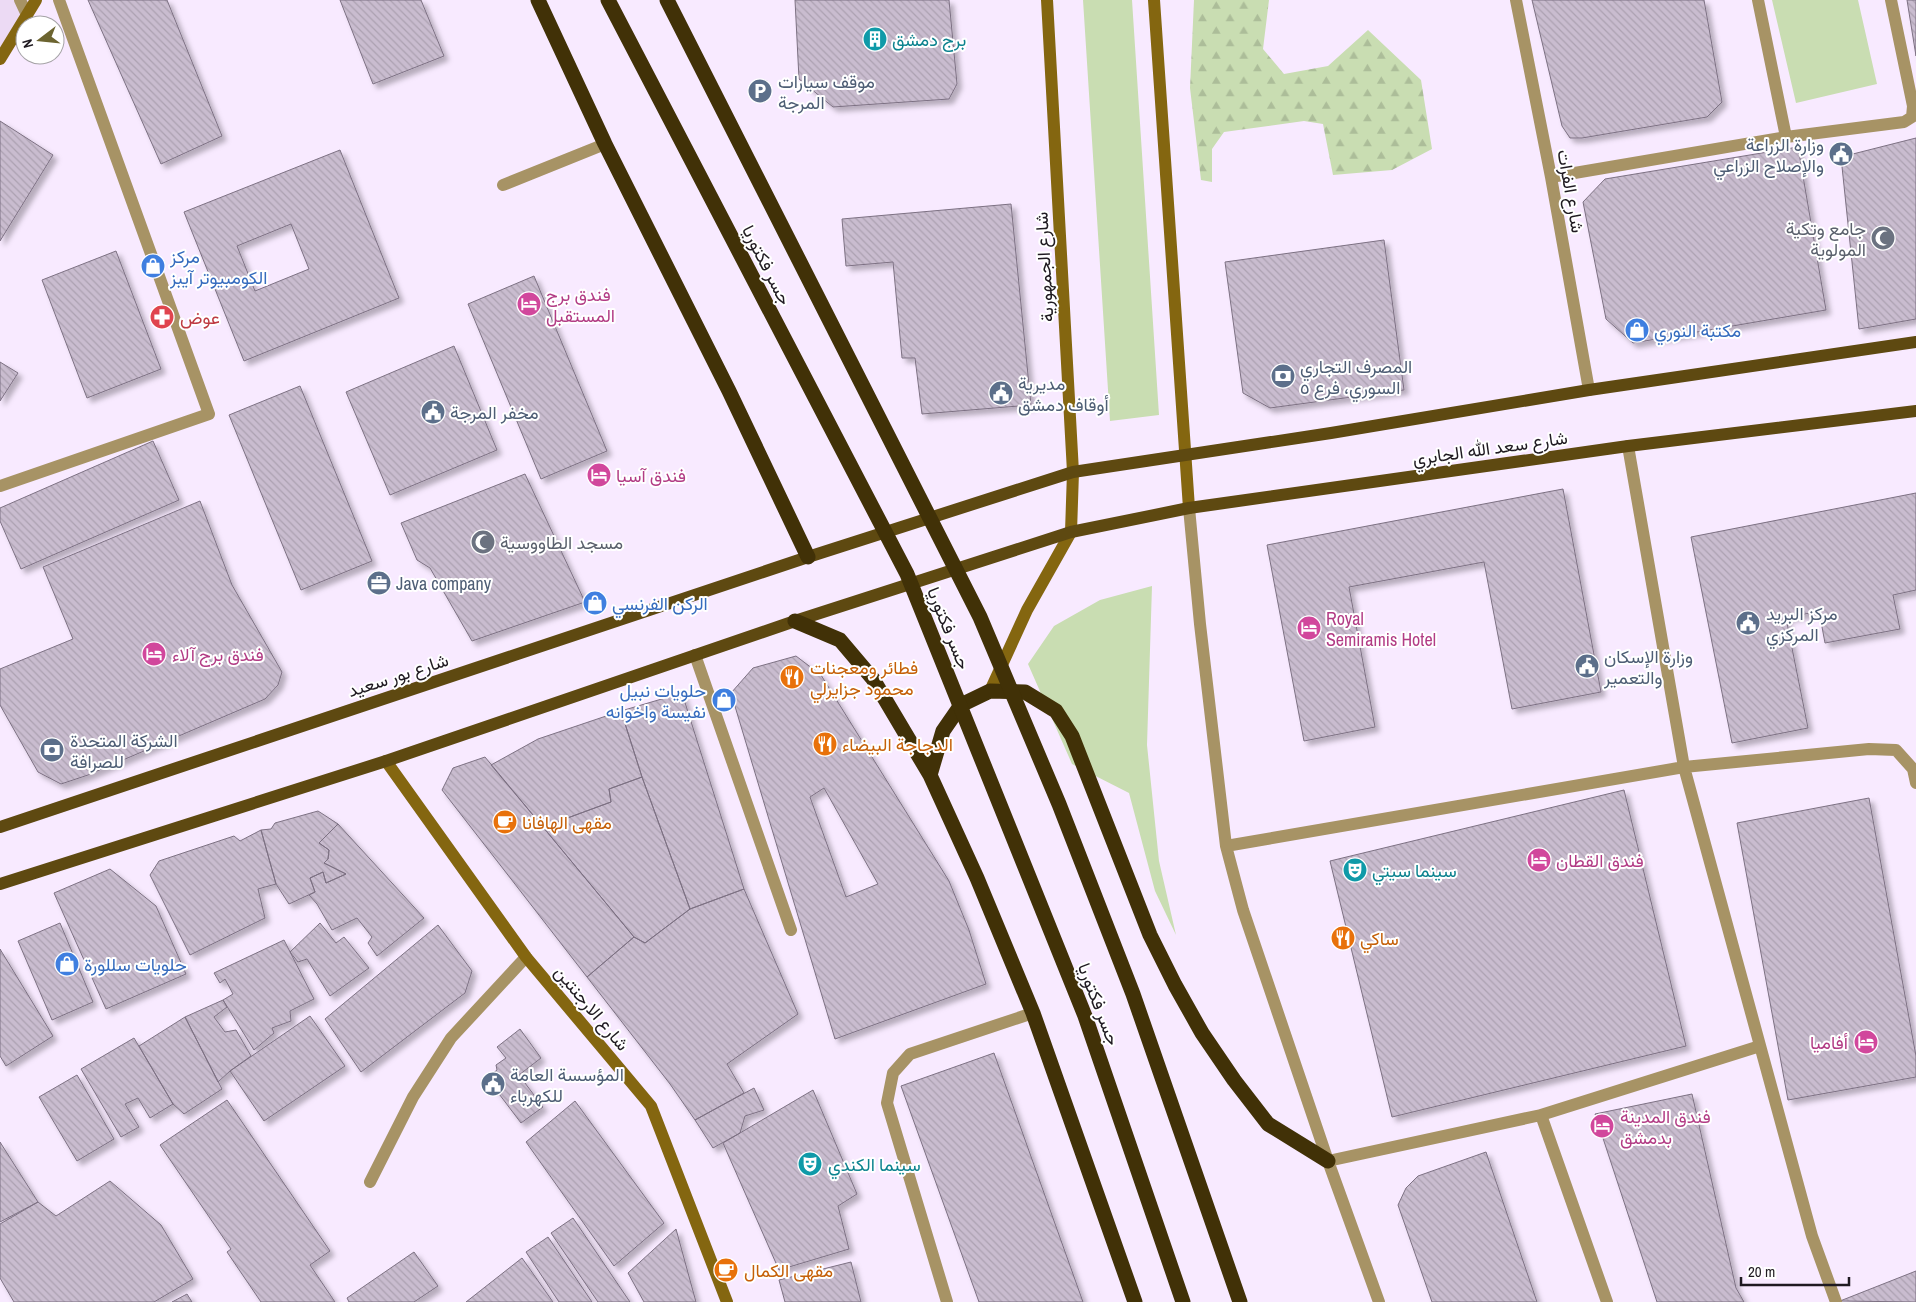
<svg xmlns="http://www.w3.org/2000/svg" width="1916" height="1302" font-family="'Archivo Narrow',Vazirmatn,sans-serif">
  <style>
    .built { fill: #ecdaf4 }
    .green { fill: #c9ddb2 }
    .forest { fill: url(#forest-firs) }
    .building { fill: url(#building-back-hatch); stroke: #7d7183; fill-rule: evenodd; filter: url(#shadow) }
    .lines { fill: none; stroke-linecap: round; stroke-linejoin: round }
    .lane { stroke: #a79365; stroke-width: 12 }
    .street { stroke: #a79365; stroke-width: 12 }
    .secondary { stroke: #846610; stroke-width: 12 }
    .primary { stroke: #5e4911; stroke-width: 12 }
    .highway { stroke: #413107; stroke-width: 15 }
    .highway-bridge { stroke: #413107; stroke-width: 15 }
    .labels { text-anchor: middle; dominant-baseline: central; stroke-width: 4; stroke-linejoin: round; paint-order: stroke }
    .culture-label { font-size: 18px; fill: #0d838f; stroke: #fff; text-anchor: start }
    .service-label { font-size: 18px; fill: #4e5e75; stroke: #fff; text-anchor: start }
    .street-label { font-size: 18px; fill: #1f1a21; stroke: #fff }
    .worship-label { font-size: 18px; fill: #5b616d; stroke: #fff; text-anchor: end }
    .shop-label { font-size: 18px; fill: #366cbe; stroke: #fff; text-anchor: start }
    .hotel-label { font-size: 18px; fill: #b23c85; stroke: #fff; text-anchor: start }
    .health-label { font-size: 18px; fill: #be3a42; stroke: #fff; text-anchor: start }
    .food-label { font-size: 18px; fill: #c56008; stroke: #fff; text-anchor: start }
  </style>
  <defs>
    <pattern id="forest-firs" width="22" height="20" patternUnits="userSpaceOnUse" patternTransform="scale(1.25)"><rect width="22" height="20" fill="#c9ddb2"/><path d="M5 1l3.5 6h-7zM16 11l3.5 6h-7z" fill="#acbd99"/></pattern>
    <pattern id="building-back-hatch" width="6" height="6" patternUnits="userSpaceOnUse" patternTransform="scale(1.25)"><rect width="6" height="6" fill="#c9bccf"/><path d="M-1 5l2 2M0 0l6 6M5-1l2 2" fill="none" stroke="#aca1b1"/></pattern>
    <filter id="shadow"><feDropShadow dx="4.5" dy="4.5" stdDeviation="2.5" flood-color="#0004"/></filter>
  </defs>
  <rect width="100%" height="100%" fill="#f8eaff"/>
  <path class="built" d="M 0,0 L 36,0 L 0,59 Z"/>
  <path class="green" d="M 1083,0 L 1132,0 L 1159,415 L 1110,421 Z
    M 1772,0 L 1858,0 L 1877,84 L 1796,103 Z
    M 1152,586 L 1147,745 L 1159,861 L 1176,935 L 1155,891 L 1129,793 L 1072,764 L 1028,664 L 1054,626 L 1100,600 Z"/>
  <path class="forest" d="M 1194,0 L 1269,0 L 1263,49 L 1284,74 L 1328,66 L 1368,30 L 1421,80 L 1432,149 L 1392,170 L 1333,175 L 1323,124 L 1304,121 L 1224,132 L 1212,149 L 1212,182 L 1201,180 L 1190,88 Z"/>
  <path class="building" d="M 88,0 L 167,0 L 222,136 L 161,164 Z
    M 340,0 L 421,0 L 444,56 L 373,84 Z
    M 795,0 L 949,0 L 957,84 L 949,99 L 833,107 L 799,79 Z
    M 1532,0 L 1704,0 L 1722,102 L 1707,117 L 1582,138 L 1570,138 L 1562,126 Z
    M 1907,0 L 1916,0 L 1916,56 Z
    M 0,121 L 53,155 L 0,241 Z
    M 1916,138 L 1916,319 L 1859,329 L 1841,157 Z
    M 1798,147 L 1826,310 L 1633,343 L 1606,319 L 1583,202 L 1605,179 Z
    M 340,150 L 399,298 L 244,361 L 184,212 ZM 291,224 L 309,269 L 255,291 L 237,246 Z
    M 1011,204 L 1031,405 L 922,414 L 915,358 L 902,358 L 893,262 L 846,266 L 842,219 Z
    M 1384,240 L 1404,390 L 1270,408 L 1243,393 L 1225,262 Z
    M 116,251 L 161,369 L 87,398 L 42,280 Z
    M 534,276 L 607,451 L 541,479 L 468,304 Z
    M 454,346 L 497,450 L 390,495 L 346,392 Z
    M 0,362 L 18,373 L 0,401 Z
    M 300,386 L 372,561 L 301,590 L 229,415 Z
    M 153,441 L 179,500 L 21,569 L 0,521 L 0,508 Z
    M 525,474 L 585,602 L 472,641 L 430,568 L 417,560 L 401,523 Z
    M 1563,489 L 1601,692 L 1512,709 L 1484,562 L 1349,587 L 1375,727 L 1304,741 L 1267,545 Z
    M 1916,493 L 1916,590 L 1893,595 L 1900,629 L 1825,643 L 1819,611 L 1786,618 L 1808,728 L 1732,743 L 1691,537 Z
    M 200,501 L 232,585 L 282,672 L 278,685 L 265,699 L 88,775 L 61,784 L 38,772 L 0,705 L 0,669 L 73,639 L 43,567 Z
    M 796,656 L 821,675 L 949,881 L 969,930 L 986,984 L 835,1039 L 731,693 L 753,668 ZM 824,788 L 878,884 L 846,897 L 810,797 Z
    M 682,693 L 744,889 L 690,909 L 642,777 L 621,711 Z
    M 621,711 L 642,777 L 609,789 L 611,802 L 543,827 L 491,765 L 538,739 Z
    M 485,757 L 634,937 L 587,977 L 442,790 L 453,768 Z
    M 642,777 L 690,909 L 645,943 L 634,937 L 543,827 L 611,802 L 609,789 Z
    M 1624,790 L 1686,1046 L 1392,1117 L 1330,861 Z
    M 1869,798 L 1916,1056 L 1916,1077 L 1788,1100 L 1737,823 Z
    M 318,811 L 338,824 L 319,843 L 329,850 L 328,859 L 324,863 L 346,874 L 326,883 L 323,872 L 310,878 L 315,892 L 289,904 L 276,884 L 261,830 L 271,829 L 275,823 Z
    M 338,824 L 424,918 L 377,956 L 368,943 L 372,937 L 357,918 L 332,930 L 317,904 L 309,895 L 315,892 L 310,878 L 323,872 L 326,883 L 346,874 L 324,863 L 328,859 L 329,850 L 319,843 Z
    M 261,830 L 276,884 L 258,889 L 265,918 L 190,955 L 150,875 L 159,861 L 234,836 L 240,841 Z
    M 110,869 L 156,906 L 186,974 L 106,1009 L 54,893 Z
    M 744,889 L 798,1014 L 727,1064 L 744,1093 L 695,1120 L 670,1084 L 587,977 L 634,937 L 645,943 L 690,909 Z
    M 60,923 L 93,1002 L 52,1020 L 18,941 Z
    M 320,923 L 336,943 L 344,937 L 369,968 L 330,996 L 307,959 L 298,962 L 290,952 Z
    M 438,925 L 472,971 L 465,993 L 361,1072 L 325,1019 Z
    M 284,940 L 314,999 L 290,1011 L 291,1021 L 272,1028 L 274,1033 L 254,1050 L 223,1000 L 233,994 L 225,979 L 220,983 L 214,973 Z
    M 0,949 L 53,1036 L 6,1066 L 0,1056 Z
    M 223,1000 L 227,1007 L 214,1017 L 225,1032 L 236,1030 L 251,1056 L 230,1071 L 218,1082 L 185,1017 Z
    M 310,1016 L 345,1066 L 264,1121 L 230,1071 Z
    M 185,1017 L 222,1089 L 184,1114 L 173,1104 L 139,1046 Z
    M 520,1029 L 541,1058 L 519,1075 L 543,1107 L 521,1123 L 487,1078 L 497,1070 L 496,1065 L 506,1058 L 497,1047 Z
    M 134,1038 L 173,1104 L 150,1118 L 138,1098 L 125,1104 L 139,1127 L 121,1137 L 81,1069 Z
    M 994,1053 L 1083,1302 L 979,1302 L 901,1086 Z
    M 77,1075 L 114,1139 L 77,1161 L 39,1097 Z
    M 754,1088 L 764,1110 L 745,1116 L 740,1133 L 713,1148 L 695,1120 Z
    M 813,1090 L 857,1194 L 838,1206 L 849,1249 L 779,1270 L 723,1143 Z
    M 1692,1094 L 1736,1288 L 1744,1302 L 1657,1302 L 1595,1114 Z
    M 227,1100 L 330,1251 L 310,1265 L 335,1302 L 261,1302 L 227,1252 L 231,1249 L 160,1145 Z
    M 575,1101 L 664,1223 L 614,1266 L 526,1142 Z
    M 0,1142 L 38,1202 L 0,1222 Z
    M 1486,1152 L 1537,1302 L 1432,1302 L 1398,1205 L 1406,1188 L 1418,1176 Z
    M 110,1181 L 161,1225 L 193,1279 L 154,1302 L 14,1302 L 0,1278 L 0,1224 L 38,1202 L 56,1216 Z
    M 573,1218 L 630,1302 L 598,1302 L 551,1233 Z
    M 676,1229 L 696,1302 L 644,1302 L 628,1273 Z
    M 548,1237 L 592,1302 L 559,1302 L 526,1252 Z
    M 414,1252 L 438,1286 L 414,1302 L 349,1302 L 347,1298 Z
    M 522,1258 L 553,1302 L 466,1302 Z
    M 851,1262 L 861,1302 L 785,1302 L 779,1280 Z
    M 1916,1271 L 1916,1302 L 1840,1301 Z
    M 187,1294 L 192,1302 L 172,1302 Z"/>
  <g class="lines">
    <path class="lane" d="M 503,185 L 605,144
      M 695,655 L 791,930
      M 370,1182 L 413,1097 L 451,1038 L 526,957
      M 947,1302 L 887,1103 L 893,1073 L 910,1054 L 1033,1013"/>
    <path class="street" d="M 20,0 L 27,15
      M 1516,0 L 1551,177 L 1589,390
      M 1758,0 L 1786,137
      M 1551,177 L 1786,137 L 1904,122 L 1912,117 L 1913,106 L 1891,0
      M 1628,446 L 1684,767 L 1812,1236 L 1836,1302
      M 0,486 L 209,414 L 59,0
      M 1189,508 L 1200,624 L 1226,846 L 1243,910 L 1328,1161 L 1379,1302
      M 1226,846 L 1684,767 L 1869,749 L 1896,750 L 1913,769 L 1916,783
      M 1541,1115 L 1607,1302
      M 1328,1161 L 1541,1115 L 1760,1046"/>
    <path class="secondary" d="M 1154,0 L 1189,508
      M 0,59 L 36,0
      M 990,691 L 1027,610 L 1071,532 L 1073,472 L 1047,0
      M 386,761 L 526,957 L 651,1106 L 727,1302"/>
    <path class="primary" d="M 0,827 L 808,557 L 1073,472 L 1331,433 L 1589,390 L 1916,342
      M 0,884 L 386,761 L 795,621 L 1071,532 L 1189,508 L 1628,446 L 1916,411"/>
    <path class="highway" d="M 538,0 L 605,144 L 729,391 L 808,557
      M 795,621 L 840,640 L 873,679 L 930,775 L 977,878 L 1033,1013 L 1135,1302
      M 930,775 L 943,731 L 961,705 L 990,691 L 1025,692 L 1056,711 L 1072,736 L 1150,935 L 1175,985 L 1202,1033 L 1234,1080 L 1268,1124 L 1328,1161"/>
    <path class="highway-bridge" d="M 608,0 L 907,574 L 1085,1016 L 1183,1302
      M 667,0 L 980,617 L 1059,804 L 1133,994 L 1240,1302"/>
  </g>
  <defs>
    <symbol id="building-disc" viewBox="-11 -11 22 22"><circle r="9.5" fill="#0f9aa8" stroke="#fff"/><path d="M-4-6H4V6H1V3H-1V6H-4ZM-2.5-4.3h1.7v1.8h-1.7ZM.8-4.3h1.7v1.8H.8ZM-2.5-1h1.7V.8h-1.7ZM.8-1h1.7V.8H.8Z" fill="#fff"/></symbol>
    <symbol id="parking-disc" viewBox="-11 -11 22 22"><circle r="9.5" fill="#5c6f8a" stroke="#fff"/><path d="M-3.5-5.5H1a3.5 3.5 0 0 1 0 7H-1V5.5H-3.5ZM-1-3.4V-.6H.8a1.4 1.4 0 0 0 0-2.8Z" fill="#fff"/></symbol>
    <symbol id="civic-disc" viewBox="-11 -11 22 22"><circle r="9.5" fill="#5c6f8a" stroke="#fff"/><path d="M-.6-6.5H3V-4.5H.6V-3L4-1V1h2V6H-6V1h2V-1L-.6-3ZM-1.2 2.5V6h2.4V2.5Z" fill="#fff"/></symbol>
    <symbol id="mosque-disc" viewBox="-11 -11 22 22"><circle r="9.5" fill="#6b7280" stroke="#fff"/><path d="M3.5-4.9A6 6 0 1 0 3.5 4.9A5 5 0 1 1 3.5-4.9Z" fill="#fff"/></symbol>
    <symbol id="shop-disc" viewBox="-11 -11 22 22"><circle r="9.5" fill="#3f7fe0" stroke="#fff"/><path d="M-5-2.5h2.3a2.7 3.5 0 0 1 5.4 0H5L5.5 6h-11ZM-1.5-2.5h3a1.5 2.3 0 0 0-3 0Z" fill="#fff"/></symbol>
    <symbol id="hotel-disc" viewBox="-11 -11 22 22"><circle r="9.5" fill="#d1479c" stroke="#fff"/><path d="M-6-4.5h1.5V1H6V5H4.5V3h-9V5H-6ZM-4 0a1.8 1.8 0 1 1 3.6 0ZM.5 0V-2.5h3Q6-2.5 6 0Z" fill="#fff"/></symbol>
    <symbol id="pharmacy-disc" viewBox="-11 -11 22 22"><circle r="9.5" fill="#e0444e" stroke="#fff"/><path d="M-2-6h4v4h4v4h-4v4h-4v-4h-4v-4h4Z" fill="#fff"/></symbol>
    <symbol id="bank-disc" viewBox="-11 -11 22 22"><circle r="9.5" fill="#5c6f8a" stroke="#fff"/><path d="M-6-4H6V4H-6ZM0-2.3a2.3 2.3 0 1 0 0 4.6a2.3 2.3 0 1 0 0-4.6Z" fill="#fff"/></symbol>
    <symbol id="office-disc" viewBox="-11 -11 22 22"><circle r="9.5" fill="#5c6f8a" stroke="#fff"/><path d="M-6-3h4V-5.5h4V-3h4V5H-6ZM-1-4.5V-3h2v-1.5ZM-6 0V1H6V0Z" fill="#fff"/></symbol>
    <symbol id="restaurant-disc" viewBox="-11 -11 22 22"><circle r="9.5" fill="#e8710a" stroke="#fff"/><path d="M-5-6h1v4h1v-4h1v4h1v-4h1v5L-1.5 .5V6h-2V.5L-5-1ZM5-6V6H3V1.5H1.5Q1.5-4 5-6Z" fill="#fff"/></symbol>
    <symbol id="cafe-disc" viewBox="-11 -11 22 22"><circle r="9.5" fill="#e8710a" stroke="#fff"/><path d="M-5.5-4.5H6V0H3Q3 3.5 0 3.5H-2.5Q-5.5 3.5-5.5 0ZM3-3.2v2h1.7v-2ZM-6 4.5H4V6H-6Z" fill="#fff"/></symbol>
    <symbol id="theatre-disc" viewBox="-11 -11 22 22"><circle r="9.5" fill="#0f9aa8" stroke="#fff"/><path d="M-5-5.5Q0-4 5-5.5V0Q5 5 0 6Q-5 5-5 0ZM-3.3-2.5H-1v1.5H-3.3ZM1-2.5H3.3v1.5H1ZM-2.8 1Q0 5.5 2.8 1Z" fill="#fff"/></symbol>
  </defs>
  <g fill-rule="evenodd">
    <use href="#building-disc" x="861" y="25" width="28" height="28"/>
    <use href="#parking-disc" x="746" y="77" width="28" height="28"/>
    <use href="#civic-disc" x="1827" y="140" width="28" height="28"/>
    <use href="#mosque-disc" x="1869" y="224" width="28" height="28"/>
    <use href="#shop-disc" x="139" y="252" width="28" height="28"/>
    <use href="#hotel-disc" x="515" y="290" width="28" height="28"/>
    <use href="#pharmacy-disc" x="148" y="303" width="28" height="28"/>
    <use href="#shop-disc" x="1623" y="316" width="28" height="28"/>
    <use href="#bank-disc" x="1269" y="362" width="28" height="28"/>
    <use href="#civic-disc" x="987" y="379" width="28" height="28"/>
    <use href="#civic-disc" x="419" y="398" width="28" height="28"/>
    <use href="#hotel-disc" x="585" y="461" width="28" height="28"/>
    <use href="#mosque-disc" x="469" y="528" width="28" height="28"/>
    <use href="#office-disc" x="365" y="569" width="28" height="28"/>
    <use href="#shop-disc" x="581" y="589" width="28" height="28"/>
    <use href="#civic-disc" x="1734" y="609" width="28" height="28"/>
    <use href="#hotel-disc" x="1295" y="614" width="28" height="28"/>
    <use href="#hotel-disc" x="140" y="640" width="28" height="28"/>
    <use href="#civic-disc" x="1573" y="652" width="28" height="28"/>
    <use href="#restaurant-disc" x="778" y="663" width="28" height="28"/>
    <use href="#shop-disc" x="710" y="686" width="28" height="28"/>
    <use href="#restaurant-disc" x="811" y="730" width="28" height="28"/>
    <use href="#bank-disc" x="38" y="736" width="28" height="28"/>
    <use href="#cafe-disc" x="491" y="808" width="28" height="28"/>
    <use href="#hotel-disc" x="1525" y="846" width="28" height="28"/>
    <use href="#theatre-disc" x="1341" y="856" width="28" height="28"/>
    <use href="#restaurant-disc" x="1329" y="924" width="28" height="28"/>
    <use href="#shop-disc" x="53" y="950" width="28" height="28"/>
    <use href="#hotel-disc" x="1852" y="1028" width="28" height="28"/>
    <use href="#civic-disc" x="479" y="1070" width="28" height="28"/>
    <use href="#hotel-disc" x="1588" y="1112" width="28" height="28"/>
    <use href="#theatre-disc" x="796" y="1150" width="28" height="28"/>
    <use href="#cafe-disc" x="712" y="1256" width="28" height="28"/>
  </g>
  <g class="labels">
    <g class="culture-label">
      <text x="892" y="39">برج دمشق</text>
      <text x="1372" y="870">سينما سيتي</text>
      <text x="828" y="1164">سينما الكندي</text>
    </g>
    <g class="service-label">
      <text x="778" y="81">موقف سيارات<tspan x="778" dy="21">المرجة</tspan></text>
      <text x="1824" y="144" text-anchor="end">وزارة الزراعة<tspan x="1824" dy="21">والإصلاح الزراعي</tspan></text>
      <text x="1300" y="366">المصرف التجاري<tspan x="1300" dy="21">السوري، فرع ٥</tspan></text>
      <text x="1018" y="383">مديرية<tspan x="1018" dy="21">أوقاف دمشق</tspan></text>
      <text x="450" y="412">مخفر المرجة</text>
      <text x="396" y="583">Java company</text>
      <text x="1766" y="613">مركز البريد<tspan x="1766" dy="21">المركزي</tspan></text>
      <text x="1604" y="656">وزارة الإسكان<tspan x="1604" dy="21">والتعمير</tspan></text>
      <text x="70" y="740">الشركة المتحدة<tspan x="70" dy="21">للصرافة</tspan></text>
      <text x="510" y="1074">المؤسسة العامة<tspan x="510" dy="21">للكهرباء</tspan></text>
    </g>
    <g class="street-label">
      <text transform="translate(1571 191) rotate(80)">شارع الفرات</text>
      <text transform="translate(767 265) rotate(63)">جسر فكتوريا</text>
      <text transform="translate(1044 267) rotate(-93)">شارع الجمهورية</text>
      <text transform="translate(1490 448) rotate(-8)">شارع سعد الله الجابري</text>
      <text transform="translate(949 628) rotate(68)">جسر فكتوريا</text>
      <text transform="translate(398 675) rotate(-18)">شارع بور سعيد</text>
      <text transform="translate(1099 1004) rotate(69)">جسر فكتوريا</text>
      <text transform="translate(592 1008) rotate(50)">شارع الارجنتين</text>
    </g>
    <g class="worship-label">
      <text x="1866" y="228">جامع وتكية<tspan x="1866" dy="21">المولوية</tspan></text>
      <text x="500" y="542" text-anchor="start">مسجد الطاووسية</text>
    </g>
    <g class="shop-label">
      <text x="170" y="256">مركز<tspan x="170" dy="21">الكومبيوتر آيبز</tspan></text>
      <text x="1654" y="330">مكتبة النوري</text>
      <text x="612" y="603">الركن الفرنسي</text>
      <text x="706" y="690" text-anchor="end">حلويات نبيل<tspan x="706" dy="21">نفيسة واخوانه</tspan></text>
      <text x="84" y="964">حلويات سللورة</text>
    </g>
    <g class="hotel-label">
      <text x="546" y="294">فندق برج<tspan x="546" dy="21">المستقبل</tspan></text>
      <text x="616" y="475">فندق آسيا</text>
      <text x="1326" y="618">Royal<tspan x="1326" dy="21">Semiramis Hotel</tspan></text>
      <text x="172" y="654">فندق برج آلاء</text>
      <text x="1556" y="860">فندق القطان</text>
      <text x="1848" y="1042" text-anchor="end">أفاميا</text>
      <text x="1620" y="1116">فندق المدينة<tspan x="1620" dy="21">بدمشق</tspan></text>
    </g>
    <g class="health-label">
      <text x="180" y="317">عوض</text>
    </g>
    <g class="food-label">
      <text x="810" y="667">فطائر ومعجنات<tspan x="810" dy="21">محمود جزايرلي</tspan></text>
      <text x="842" y="744">الدجاجة البيضاء</text>
      <text x="522" y="822">مقهى الهافانا</text>
      <text x="1360" y="938">ساكي</text>
      <text x="744" y="1270">مقهى الكمال</text>
    </g>
  </g>
  <g transform="translate(40 40) rotate(254)"><circle r="24" fill="#ffffff" stroke="#a5a3a6"/>
  <path d="M0-4L9 19L0 12L-9 19Z" fill="#6c6430"/>
  <text y="-8" font-size="14" font-weight="bold" text-anchor="middle" fill="#1f1a21">N</text>
  </g>
  <path d="M1741 1277v8h108v-8" fill="none" stroke="#1f1a21" stroke-width="2.5"/>
  <text x="1748" y="1277" font-size="15" fill="#1f1a21" stroke="#ffffff" stroke-width="4" paint-order="stroke">20 m</text>
</svg>
